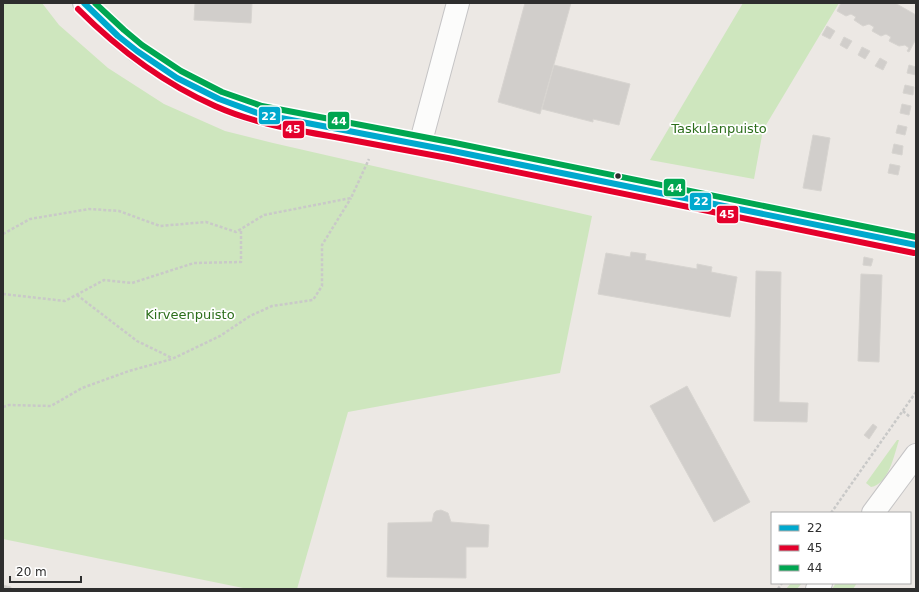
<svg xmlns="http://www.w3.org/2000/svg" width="919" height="592" font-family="'DejaVu Sans',sans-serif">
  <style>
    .green { fill: #cee6be }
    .building { fill: #d1cecb; stroke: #d7d4d0 }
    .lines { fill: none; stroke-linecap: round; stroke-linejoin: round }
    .street-casing { stroke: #c5c4c5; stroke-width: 24 }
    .secondary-casing { stroke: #c5c4c5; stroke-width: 24 }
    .path { stroke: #c9c9c8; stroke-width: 2.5; stroke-dasharray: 3 2; stroke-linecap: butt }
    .street { stroke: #fcfcfb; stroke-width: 22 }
    .secondary { stroke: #fcfcfb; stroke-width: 22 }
    .bus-1-casing { stroke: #fff; stroke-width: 9 }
    .bus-2-casing { stroke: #fff; stroke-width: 9 }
    .bus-3-casing { stroke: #fff; stroke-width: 9 }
    .bus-1 { stroke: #00a9ce; stroke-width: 6 }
    .bus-2 { stroke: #e4002b; stroke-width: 6 }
    .bus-3 { stroke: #00a651; stroke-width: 6 }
    .bus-dot { fill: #2e2e2e; stroke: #fff; stroke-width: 1.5 }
    .labels { text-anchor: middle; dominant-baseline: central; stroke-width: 3.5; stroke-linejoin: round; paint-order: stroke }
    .park-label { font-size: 13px; fill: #2c6e1b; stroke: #fff }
    .line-badge { stroke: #fff; stroke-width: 1.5 }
    .badge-label { font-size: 11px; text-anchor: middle; font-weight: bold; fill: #fff }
  </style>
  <rect width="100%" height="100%" fill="#ece8e4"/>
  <path class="green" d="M 3,3 L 42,3 L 59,25 L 108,68 L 164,104 L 225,131 L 273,143 L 592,216 L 560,373 L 348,412 L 297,589 L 248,589 L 3,539 Z
    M 743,3 L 839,3 L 763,130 L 754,179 L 650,160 Z
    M 897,440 L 899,440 C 894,455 889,484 871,487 L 866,483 Z
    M 791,583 L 802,583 L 797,589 L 786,589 Z
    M 836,583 L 857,583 L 853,589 L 832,589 Z"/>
  <path class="building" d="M 195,3 L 252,3 L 251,23 L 194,20 Z
    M 525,3 L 571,3 L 540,114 L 498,102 Z
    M 841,3 L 895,3 L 916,15 L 916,39 L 909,52 L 907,51 L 909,48 L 905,45 L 899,46 L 889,41 L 891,37 L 886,34 L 881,36 L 872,31 L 874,27 L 869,24 L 863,26 L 854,20 L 856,17 L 851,14 L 846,16 L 837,11 Z
    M 827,26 L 835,31 L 830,39 L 822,35 Z
    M 844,37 L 852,41 L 847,49 L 840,45 Z
    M 862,47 L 870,51 L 865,59 L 858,55 Z
    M 880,58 L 887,62 L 883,70 L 875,66 Z
    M 554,65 L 630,84 L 619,125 L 593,119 L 593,122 L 542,109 Z
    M 909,65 L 916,67 L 916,75 L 907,73 Z
    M 905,85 L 914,87 L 913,95 L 903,93 Z
    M 902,104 L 911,106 L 909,115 L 900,113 Z
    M 898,125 L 907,127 L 905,135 L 896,133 Z
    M 813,135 L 830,138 L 821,191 L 803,188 Z
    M 894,144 L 903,146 L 902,155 L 892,153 Z
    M 890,164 L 900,166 L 898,175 L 888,173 Z
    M 631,252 L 646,254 L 645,260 L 697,269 L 697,264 L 712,267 L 711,272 L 737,277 L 730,317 L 598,294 L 606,253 L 630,257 Z
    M 864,257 L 873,259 L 871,266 L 863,265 Z
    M 756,271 L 781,272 L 779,402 L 808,403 L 807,422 L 754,421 Z
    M 861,274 L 882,275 L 879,362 L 858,361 Z
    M 687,386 L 750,502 L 714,522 L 650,406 Z
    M 873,424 L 877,427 L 869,439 L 864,435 Z
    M 441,510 L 448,513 L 451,522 L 489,525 L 488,547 L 466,547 L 466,578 L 387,577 L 388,523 L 432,522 L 434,513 L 436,511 Z
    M 3,585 L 11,587 L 11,589 L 3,589 Z"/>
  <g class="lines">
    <defs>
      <path id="street" d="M 84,3 C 127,49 182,87 241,108 C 265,117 292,121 318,126 C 363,134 408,142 453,151 C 607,182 762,213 916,245
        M 420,145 L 458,3"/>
      <path id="secondary" d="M 873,513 L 916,455
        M 817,589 L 821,583"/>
    </defs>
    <use href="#street" class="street-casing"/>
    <use href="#secondary" class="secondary-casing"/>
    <path class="path" d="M 3,234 L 30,219 L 89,209 L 119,211 L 160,226 L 206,222 L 236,232 L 264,215 L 351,198 L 369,159
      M 3,294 L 65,301 L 104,280 L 132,283 L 194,263 L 241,262 L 241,229
      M 77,295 L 137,341 L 172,358
      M 3,407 L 9,405 L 51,406 L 82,388 L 129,371 L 172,359 L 220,336 L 250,316 L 272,306 L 313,300 L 322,286 L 322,245 L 351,198
      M 903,411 L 910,417
      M 831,513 L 916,392
      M 778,589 L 782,583"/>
    <use href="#street" class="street"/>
    <use href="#secondary" class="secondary"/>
    <defs>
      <path id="bus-1" d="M 84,3 L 118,36 L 137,51 L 177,78 L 219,99 L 260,114 L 453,151 L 916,245"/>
      <path id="bus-2" d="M 78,9 C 118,49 163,83 215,106 C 253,123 294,130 335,137 C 373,144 411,151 448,158 C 604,189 759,221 914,253"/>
      <path id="bus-3" d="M 95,3 L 124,30 L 142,45 L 181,71 L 222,92 L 262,106 L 455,143 L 916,237"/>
    </defs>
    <use href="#bus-1" class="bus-1-casing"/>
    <use href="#bus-2" class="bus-2-casing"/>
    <use href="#bus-3" class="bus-3-casing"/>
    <use href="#bus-1" class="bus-1"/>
    <use href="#bus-2" class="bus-2"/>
    <use href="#bus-3" class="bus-3"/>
  </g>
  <circle class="bus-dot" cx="618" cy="176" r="3.5"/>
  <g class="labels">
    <g class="park-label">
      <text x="719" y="128">Taskulanpuisto</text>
      <text x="190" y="314">Kirveenpuisto</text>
    </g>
  </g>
  <g class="line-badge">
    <rect x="258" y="106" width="23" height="19" rx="4" fill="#00a9ce"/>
    <rect x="327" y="111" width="23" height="19" rx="4" fill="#00a651"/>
    <rect x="282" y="120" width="23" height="19" rx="4" fill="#e4002b"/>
    <rect x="663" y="178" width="23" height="19" rx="4" fill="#00a651"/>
    <rect x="689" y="192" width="23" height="19" rx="4" fill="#00a9ce"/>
    <rect x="716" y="205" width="23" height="19" rx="4" fill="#e4002b"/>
  </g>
  <g class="badge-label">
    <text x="269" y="120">22</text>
    <text x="339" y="125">44</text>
    <text x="293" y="133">45</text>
    <text x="675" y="192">44</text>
    <text x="701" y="205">22</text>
    <text x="727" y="218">45</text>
  </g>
  <rect width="919" height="592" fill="none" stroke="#2e2e2e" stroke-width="8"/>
  <rect x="771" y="512" width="140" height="72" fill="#ffffff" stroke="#ababab"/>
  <rect x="779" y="525" width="20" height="6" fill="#00a9ce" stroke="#ababab"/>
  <text x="807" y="532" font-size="12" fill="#2e2e2e">22</text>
  <rect x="779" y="545" width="20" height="6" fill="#e4002b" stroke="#ababab"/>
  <text x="807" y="552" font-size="12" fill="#2e2e2e">45</text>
  <rect x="779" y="565" width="20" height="6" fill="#00a651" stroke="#ababab"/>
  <text x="807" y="572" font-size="12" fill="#2e2e2e">44</text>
  <path d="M10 576v6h71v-6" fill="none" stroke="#2e2e2e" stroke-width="2"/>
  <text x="16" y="576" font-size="12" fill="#2e2e2e" stroke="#ffffff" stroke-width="3" paint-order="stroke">20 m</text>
</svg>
